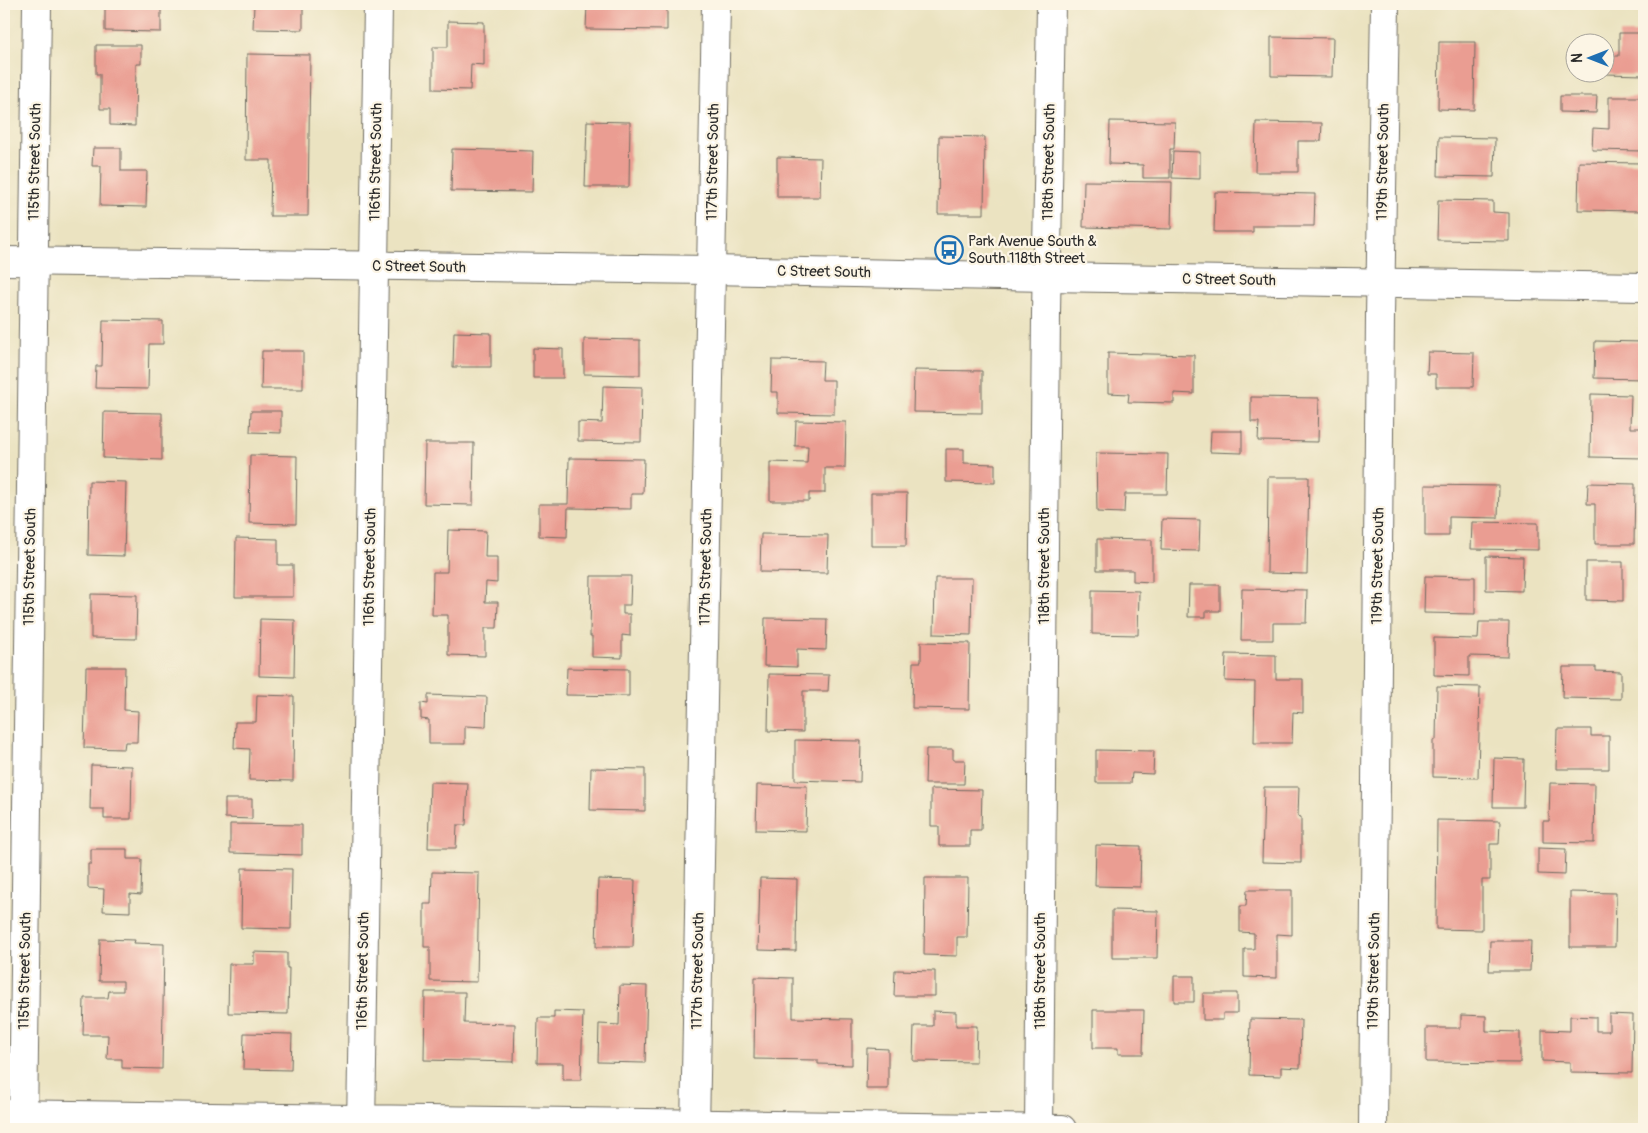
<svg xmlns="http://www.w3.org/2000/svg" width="1648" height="1133" font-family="Pangolin,sans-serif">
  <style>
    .building { fill: #ea9d92 }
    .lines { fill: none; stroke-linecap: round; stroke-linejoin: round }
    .minor-casing { stroke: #6e6b60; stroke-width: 30 }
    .tertiary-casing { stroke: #6e6b60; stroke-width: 30 }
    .secondary-casing { stroke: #6e6b60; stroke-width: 30 }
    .minor { stroke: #fff; stroke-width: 28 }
    .tertiary { stroke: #fff; stroke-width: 28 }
    .secondary { stroke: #fff; stroke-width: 28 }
    .labels { text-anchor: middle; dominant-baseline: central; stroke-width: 4.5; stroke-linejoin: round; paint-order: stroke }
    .street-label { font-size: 15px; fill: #2b2b2b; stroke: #fcf5e5 }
    .poi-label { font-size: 15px; fill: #2b2b2b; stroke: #fcf5e5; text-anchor: start }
  </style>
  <rect width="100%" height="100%" fill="#fcf5e5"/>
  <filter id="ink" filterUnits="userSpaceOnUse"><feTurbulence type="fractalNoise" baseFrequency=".02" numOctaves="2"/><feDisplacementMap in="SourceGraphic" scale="10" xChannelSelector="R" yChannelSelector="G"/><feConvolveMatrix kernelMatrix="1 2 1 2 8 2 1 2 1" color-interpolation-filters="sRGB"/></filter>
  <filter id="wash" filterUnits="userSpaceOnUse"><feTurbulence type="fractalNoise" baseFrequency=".0096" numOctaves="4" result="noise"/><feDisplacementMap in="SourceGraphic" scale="20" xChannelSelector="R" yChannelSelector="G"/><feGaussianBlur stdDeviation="1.12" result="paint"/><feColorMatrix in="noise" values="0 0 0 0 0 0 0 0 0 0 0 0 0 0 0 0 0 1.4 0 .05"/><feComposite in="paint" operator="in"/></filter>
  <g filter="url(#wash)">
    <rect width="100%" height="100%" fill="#ebe3c1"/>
    <g id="blocks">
      <path class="building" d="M 105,4 L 161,4 L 161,32 L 105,31 Z
        M 254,4 L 303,4 L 303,30 L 253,29 Z
        M 587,4 L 667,4 L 667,30 L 586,29 Z
        M 448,21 L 484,22 L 484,65 L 471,64 L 470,90 L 433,89 L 433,47 L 448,47 Z
        M 1619,33 L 1644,33 L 1644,75 L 1605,74 L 1606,56 L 1619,56 Z
        M 1271,37 L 1333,38 L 1332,77 L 1271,76 Z
        M 1439,42 L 1475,42 L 1474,110 L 1438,109 Z
        M 96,45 L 141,45 L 141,64 L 136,64 L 135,126 L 110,125 L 110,109 L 100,109 L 100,74 L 96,74 Z
        M 247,54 L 310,55 L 308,216 L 270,216 L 271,160 L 246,160 Z
        M 1560,96 L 1597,96 L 1596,113 L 1560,112 Z
        M 1609,97 L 1644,97 L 1644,151 L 1592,150 L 1593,128 L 1609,129 Z
        M 587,121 L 630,122 L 629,187 L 585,187 Z
        M 1110,121 L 1175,122 L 1174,149 L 1170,149 L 1170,178 L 1143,178 L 1143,165 L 1109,164 Z
        M 1256,122 L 1322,123 L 1321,141 L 1298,141 L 1298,172 L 1255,172 Z
        M 939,136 L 985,137 L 984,214 L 938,214 Z
        M 1439,137 L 1495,138 L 1494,177 L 1438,176 Z
        M 93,148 L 121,148 L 121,171 L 147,171 L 146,207 L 100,206 L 101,166 L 92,166 Z
        M 452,149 L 533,151 L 532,192 L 451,191 Z
        M 1173,151 L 1200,152 L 1200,179 L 1172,178 Z
        M 777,157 L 821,158 L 820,197 L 777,197 Z
        M 1579,162 L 1642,163 L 1642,211 L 1578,210 Z
        M 1084,181 L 1172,182 L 1171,229 L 1083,227 Z
        M 1215,192 L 1315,194 L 1314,226 L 1253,226 L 1253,232 L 1214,232 Z
        M 1438,200 L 1493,201 L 1493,212 L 1509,213 L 1509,241 L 1437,240 Z
        M 103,320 L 163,321 L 163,344 L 149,344 L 148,389 L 95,388 L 96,366 L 102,366 Z
        M 454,332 L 491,333 L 491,367 L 453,367 Z
        M 584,339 L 640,340 L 640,375 L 584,374 Z
        M 1595,341 L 1644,342 L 1644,379 L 1594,378 Z
        M 533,348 L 563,349 L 563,378 L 533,378 Z
        M 262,351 L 303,351 L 303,389 L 261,389 Z
        M 1428,352 L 1474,353 L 1473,387 L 1436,387 L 1436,374 L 1427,374 Z
        M 1108,353 L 1194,355 L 1194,394 L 1174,393 L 1174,403 L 1128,402 L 1129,394 L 1108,393 Z
        M 772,360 L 823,361 L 822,380 L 834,380 L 834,414 L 778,413 L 778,392 L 771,392 Z
        M 914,370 L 982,371 L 982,413 L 913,412 Z
        M 603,386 L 642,387 L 641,442 L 578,441 L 578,422 L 602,423 Z
        M 1591,394 L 1631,395 L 1630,428 L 1644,428 L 1644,458 L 1590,457 Z
        M 1251,397 L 1319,398 L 1318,442 L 1258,441 L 1259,422 L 1251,422 Z
        M 251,411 L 281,411 L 281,433 L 250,432 Z
        M 104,412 L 162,413 L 162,460 L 103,458 Z
        M 796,421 L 846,422 L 845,468 L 825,468 L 825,493 L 809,493 L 809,501 L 770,501 L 770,462 L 807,463 L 808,446 L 795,446 Z
        M 1211,431 L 1242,431 L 1242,453 L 1210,452 Z
        M 425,443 L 474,443 L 473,505 L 424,504 Z
        M 946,449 L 964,449 L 964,463 L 995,464 L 995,483 L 946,482 Z
        M 1096,453 L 1168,454 L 1167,494 L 1125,494 L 1124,513 L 1097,512 Z
        M 250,455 L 297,456 L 296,524 L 249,523 Z
        M 569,458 L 644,459 L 643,494 L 631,494 L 631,509 L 568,508 L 567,537 L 539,536 L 539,504 L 568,504 Z
        M 1268,477 L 1309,477 L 1307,574 L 1267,573 Z
        M 89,481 L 126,482 L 124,556 L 88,555 Z
        M 1588,483 L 1635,484 L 1634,544 L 1595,544 L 1595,504 L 1587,504 Z
        M 1425,485 L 1499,486 L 1498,518 L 1449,517 L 1449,536 L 1425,536 Z
        M 871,493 L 907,493 L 906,546 L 871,546 Z
        M 1162,519 L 1200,520 L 1199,551 L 1161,550 Z
        M 1472,522 L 1538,523 L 1538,550 L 1471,549 Z
        M 448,530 L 486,531 L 485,557 L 497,557 L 497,583 L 486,582 L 485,602 L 498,602 L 497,628 L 485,628 L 485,656 L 448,655 L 448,615 L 432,615 L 433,572 L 447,572 Z
        M 761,534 L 828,535 L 827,573 L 760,572 Z
        M 236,538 L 278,539 L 278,565 L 293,565 L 293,597 L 235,597 Z
        M 1097,539 L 1152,540 L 1152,582 L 1133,581 L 1133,570 L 1097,570 Z
        M 1486,556 L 1523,557 L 1522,591 L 1486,590 Z
        M 1586,562 L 1623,562 L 1623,601 L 1586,600 Z
        M 591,576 L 631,576 L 630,605 L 623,605 L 623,614 L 630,614 L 630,636 L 622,635 L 622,658 L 592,657 L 592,636 L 590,636 Z
        M 1425,576 L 1475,577 L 1475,614 L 1424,613 Z
        M 935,578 L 972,578 L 971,635 L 934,634 Z
        M 1189,585 L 1220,585 L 1220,611 L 1206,611 L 1206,617 L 1188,617 Z
        M 1242,589 L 1307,590 L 1306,623 L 1273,623 L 1273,640 L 1241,640 Z
        M 1092,590 L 1139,591 L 1138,635 L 1092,634 Z
        M 91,594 L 137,595 L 136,639 L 91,638 Z
        M 765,618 L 827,619 L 826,650 L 797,649 L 797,667 L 764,666 Z
        M 260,619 L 295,620 L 294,677 L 259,676 Z
        M 1479,622 L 1509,622 L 1508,657 L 1469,656 L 1469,676 L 1434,675 L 1434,638 L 1478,639 Z
        M 921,642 L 970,643 L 969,709 L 912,708 L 913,662 L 921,662 Z
        M 1226,654 L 1276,655 L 1276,679 L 1303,679 L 1303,713 L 1293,712 L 1292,743 L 1254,743 L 1255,682 L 1225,681 Z
        M 86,667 L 125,667 L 124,710 L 138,711 L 137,742 L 125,742 L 124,749 L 84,748 Z
        M 1563,667 L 1596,667 L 1596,671 L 1621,672 L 1621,699 L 1562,698 Z
        M 567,668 L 629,669 L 629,696 L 566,695 Z
        M 769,674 L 829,675 L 828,691 L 803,691 L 803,732 L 768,731 Z
        M 1437,686 L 1480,687 L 1478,778 L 1433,777 L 1433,740 L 1436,740 Z
        M 257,695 L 294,696 L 293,781 L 249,780 L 250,749 L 234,748 L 235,722 L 256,722 Z
        M 428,695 L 487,697 L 486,727 L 465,726 L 465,744 L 429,744 L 429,720 L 421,719 L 421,703 L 428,704 Z
        M 1557,729 L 1591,729 L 1591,736 L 1609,736 L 1609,769 L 1556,769 Z
        M 795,740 L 861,741 L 860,782 L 795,780 Z
        M 926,749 L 953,749 L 953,760 L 965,760 L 964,784 L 925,784 Z
        M 1096,750 L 1154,751 L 1153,774 L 1132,773 L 1131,783 L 1096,783 Z
        M 1494,758 L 1524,759 L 1523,807 L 1493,807 Z
        M 91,765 L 132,766 L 131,819 L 104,819 L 104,809 L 90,809 Z
        M 591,768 L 645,769 L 645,811 L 590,810 Z
        M 430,782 L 468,783 L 466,825 L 457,825 L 456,848 L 428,848 Z
        M 1550,783 L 1595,784 L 1594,843 L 1543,842 L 1543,821 L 1549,821 Z
        M 757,785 L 807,786 L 806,831 L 756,830 Z
        M 1264,787 L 1299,787 L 1298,816 L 1301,817 L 1301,863 L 1262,862 Z
        M 931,789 L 982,790 L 981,830 L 970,830 L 970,846 L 939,846 L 939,826 L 931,826 Z
        M 225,799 L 252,799 L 252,819 L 225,818 Z
        M 1437,820 L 1500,821 L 1499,844 L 1490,844 L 1490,880 L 1482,880 L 1482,930 L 1436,929 Z
        M 230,824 L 302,825 L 302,855 L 230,853 Z
        M 1096,845 L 1141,846 L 1140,887 L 1095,886 Z
        M 1538,848 L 1566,849 L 1565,875 L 1538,874 Z
        M 91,849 L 127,849 L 127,859 L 142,859 L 141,895 L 130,894 L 130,912 L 103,911 L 104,889 L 88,888 L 88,864 L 91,864 Z
        M 242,868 L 292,869 L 291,929 L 241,928 Z
        M 432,872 L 479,873 L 477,982 L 430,981 L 430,947 L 424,947 L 424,904 L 431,904 Z
        M 760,878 L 797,879 L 796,951 L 758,950 Z
        M 925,878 L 968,878 L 967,937 L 957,937 L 957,956 L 924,955 Z
        M 598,879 L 635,880 L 633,947 L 596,947 Z
        M 1247,890 L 1292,890 L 1292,935 L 1277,934 L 1277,978 L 1244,977 L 1244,949 L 1254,949 L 1254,933 L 1240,932 L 1240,906 L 1246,906 Z
        M 1570,892 L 1616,893 L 1615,947 L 1570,947 Z
        M 1112,910 L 1158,911 L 1157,958 L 1112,958 Z
        M 100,939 L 135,940 L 134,943 L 164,944 L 162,1069 L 122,1068 L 122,1059 L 107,1059 L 108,1035 L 83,1035 L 84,998 L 108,998 L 109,991 L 123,991 L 123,981 L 99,981 Z
        M 1490,941 L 1531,941 L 1530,971 L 1489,971 Z
        M 254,952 L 287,953 L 287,968 L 289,968 L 288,1014 L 228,1013 L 229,964 L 254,964 Z
        M 895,970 L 935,971 L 935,996 L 894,996 Z
        M 1174,976 L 1194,976 L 1194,1002 L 1174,1002 Z
        M 755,977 L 793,978 L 793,1018 L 852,1019 L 852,1065 L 818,1064 L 818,1060 L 754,1059 Z
        M 620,985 L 647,986 L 645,1063 L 598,1062 L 599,1024 L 619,1025 Z
        M 425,992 L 465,992 L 464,1023 L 515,1024 L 514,1062 L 424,1060 Z
        M 1203,993 L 1237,993 L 1237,1013 L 1223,1013 L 1223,1020 L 1203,1020 Z
        M 1093,1010 L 1144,1010 L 1143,1054 L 1118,1054 L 1118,1048 L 1093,1048 Z
        M 554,1011 L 583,1012 L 581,1080 L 563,1080 L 563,1063 L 537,1063 L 538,1018 L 554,1018 Z
        M 933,1011 L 956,1012 L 956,1026 L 977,1026 L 976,1062 L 913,1061 L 914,1026 L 933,1026 Z
        M 1609,1014 L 1633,1015 L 1632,1073 L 1570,1072 L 1570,1062 L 1542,1061 L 1542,1030 L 1570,1031 L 1570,1016 L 1596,1017 L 1596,1031 L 1609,1031 Z
        M 1461,1015 L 1486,1016 L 1486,1031 L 1520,1032 L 1520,1063 L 1426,1062 L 1426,1028 L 1461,1028 Z
        M 1250,1019 L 1301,1020 L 1300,1068 L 1281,1067 L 1281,1076 L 1249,1075 Z
        M 244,1033 L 292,1034 L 291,1070 L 243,1069 Z
        M 867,1048 L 888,1049 L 888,1089 L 866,1089 Z"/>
    </g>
  </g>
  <g filter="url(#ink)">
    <use href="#blocks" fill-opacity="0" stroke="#6e6b60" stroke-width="1"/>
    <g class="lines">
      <defs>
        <path id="minor" d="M 23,1129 L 37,4
          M 695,1129 L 716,4
          M 1039,1129 L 1046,314 L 1051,4
          M 1373,1129 L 1380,317 L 1385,4"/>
        <path id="tertiary" d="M 4,1114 L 1062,1129
          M 361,1129 L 378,4"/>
        <path id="secondary" d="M 4,261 L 711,270 L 1047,277 L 1644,287"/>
      </defs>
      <use href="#minor" class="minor-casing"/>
      <use href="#tertiary" class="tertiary-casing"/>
      <use href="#secondary" class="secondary-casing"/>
      <use href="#minor" class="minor"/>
      <use href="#tertiary" class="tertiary"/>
      <use href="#secondary" class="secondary"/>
    </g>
  </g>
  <defs>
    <symbol id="bus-ring" viewBox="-11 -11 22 22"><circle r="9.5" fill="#fcf5e5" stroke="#1f6fb2" stroke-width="1.5"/><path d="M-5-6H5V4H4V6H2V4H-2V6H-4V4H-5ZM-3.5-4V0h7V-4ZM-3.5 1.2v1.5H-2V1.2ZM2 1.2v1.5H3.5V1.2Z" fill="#1f6fb2"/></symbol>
  </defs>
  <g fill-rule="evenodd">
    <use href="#bus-ring" x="933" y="234" width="32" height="32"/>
  </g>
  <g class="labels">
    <g class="street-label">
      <text transform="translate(35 162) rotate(-89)">115th Street South</text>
      <text transform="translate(376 162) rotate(-89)">116th Street South</text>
      <text transform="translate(713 162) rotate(-89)">117th Street South</text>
      <text transform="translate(1049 162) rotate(-89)">118th Street South</text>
      <text transform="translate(1383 162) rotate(-89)">119th Street South</text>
      <text transform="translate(419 267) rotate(1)">C Street South</text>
      <text transform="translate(824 272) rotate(1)">C Street South</text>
      <text transform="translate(1229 280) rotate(1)">C Street South</text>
      <text transform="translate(1044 566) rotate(-90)">118th Street South</text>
      <text transform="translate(1378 566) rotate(-89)">119th Street South</text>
      <text transform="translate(30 567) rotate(-89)">115th Street South</text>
      <text transform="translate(370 567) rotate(-89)">116th Street South</text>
      <text transform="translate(706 567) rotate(-89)">117th Street South</text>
      <text transform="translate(25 971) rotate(-89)">115th Street South</text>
      <text transform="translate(363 971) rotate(-89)">116th Street South</text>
      <text transform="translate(698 971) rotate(-89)">117th Street South</text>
      <text transform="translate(1040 971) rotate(-90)">118th Street South</text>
      <text transform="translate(1374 971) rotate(-89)">119th Street South</text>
    </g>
    <g class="poi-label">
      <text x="968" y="241">Park Avenue South &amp;<tspan x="968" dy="17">South 118th Street</tspan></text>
    </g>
  </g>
  <rect width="1648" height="1133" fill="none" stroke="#fcf5e5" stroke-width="20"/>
  <g transform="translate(1590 58) rotate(270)"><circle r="24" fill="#fcf5e5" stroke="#a8a49b"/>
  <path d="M0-4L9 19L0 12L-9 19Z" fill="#1f6fb2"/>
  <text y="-8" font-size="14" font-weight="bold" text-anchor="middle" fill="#2b2b2b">N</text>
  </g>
</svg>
